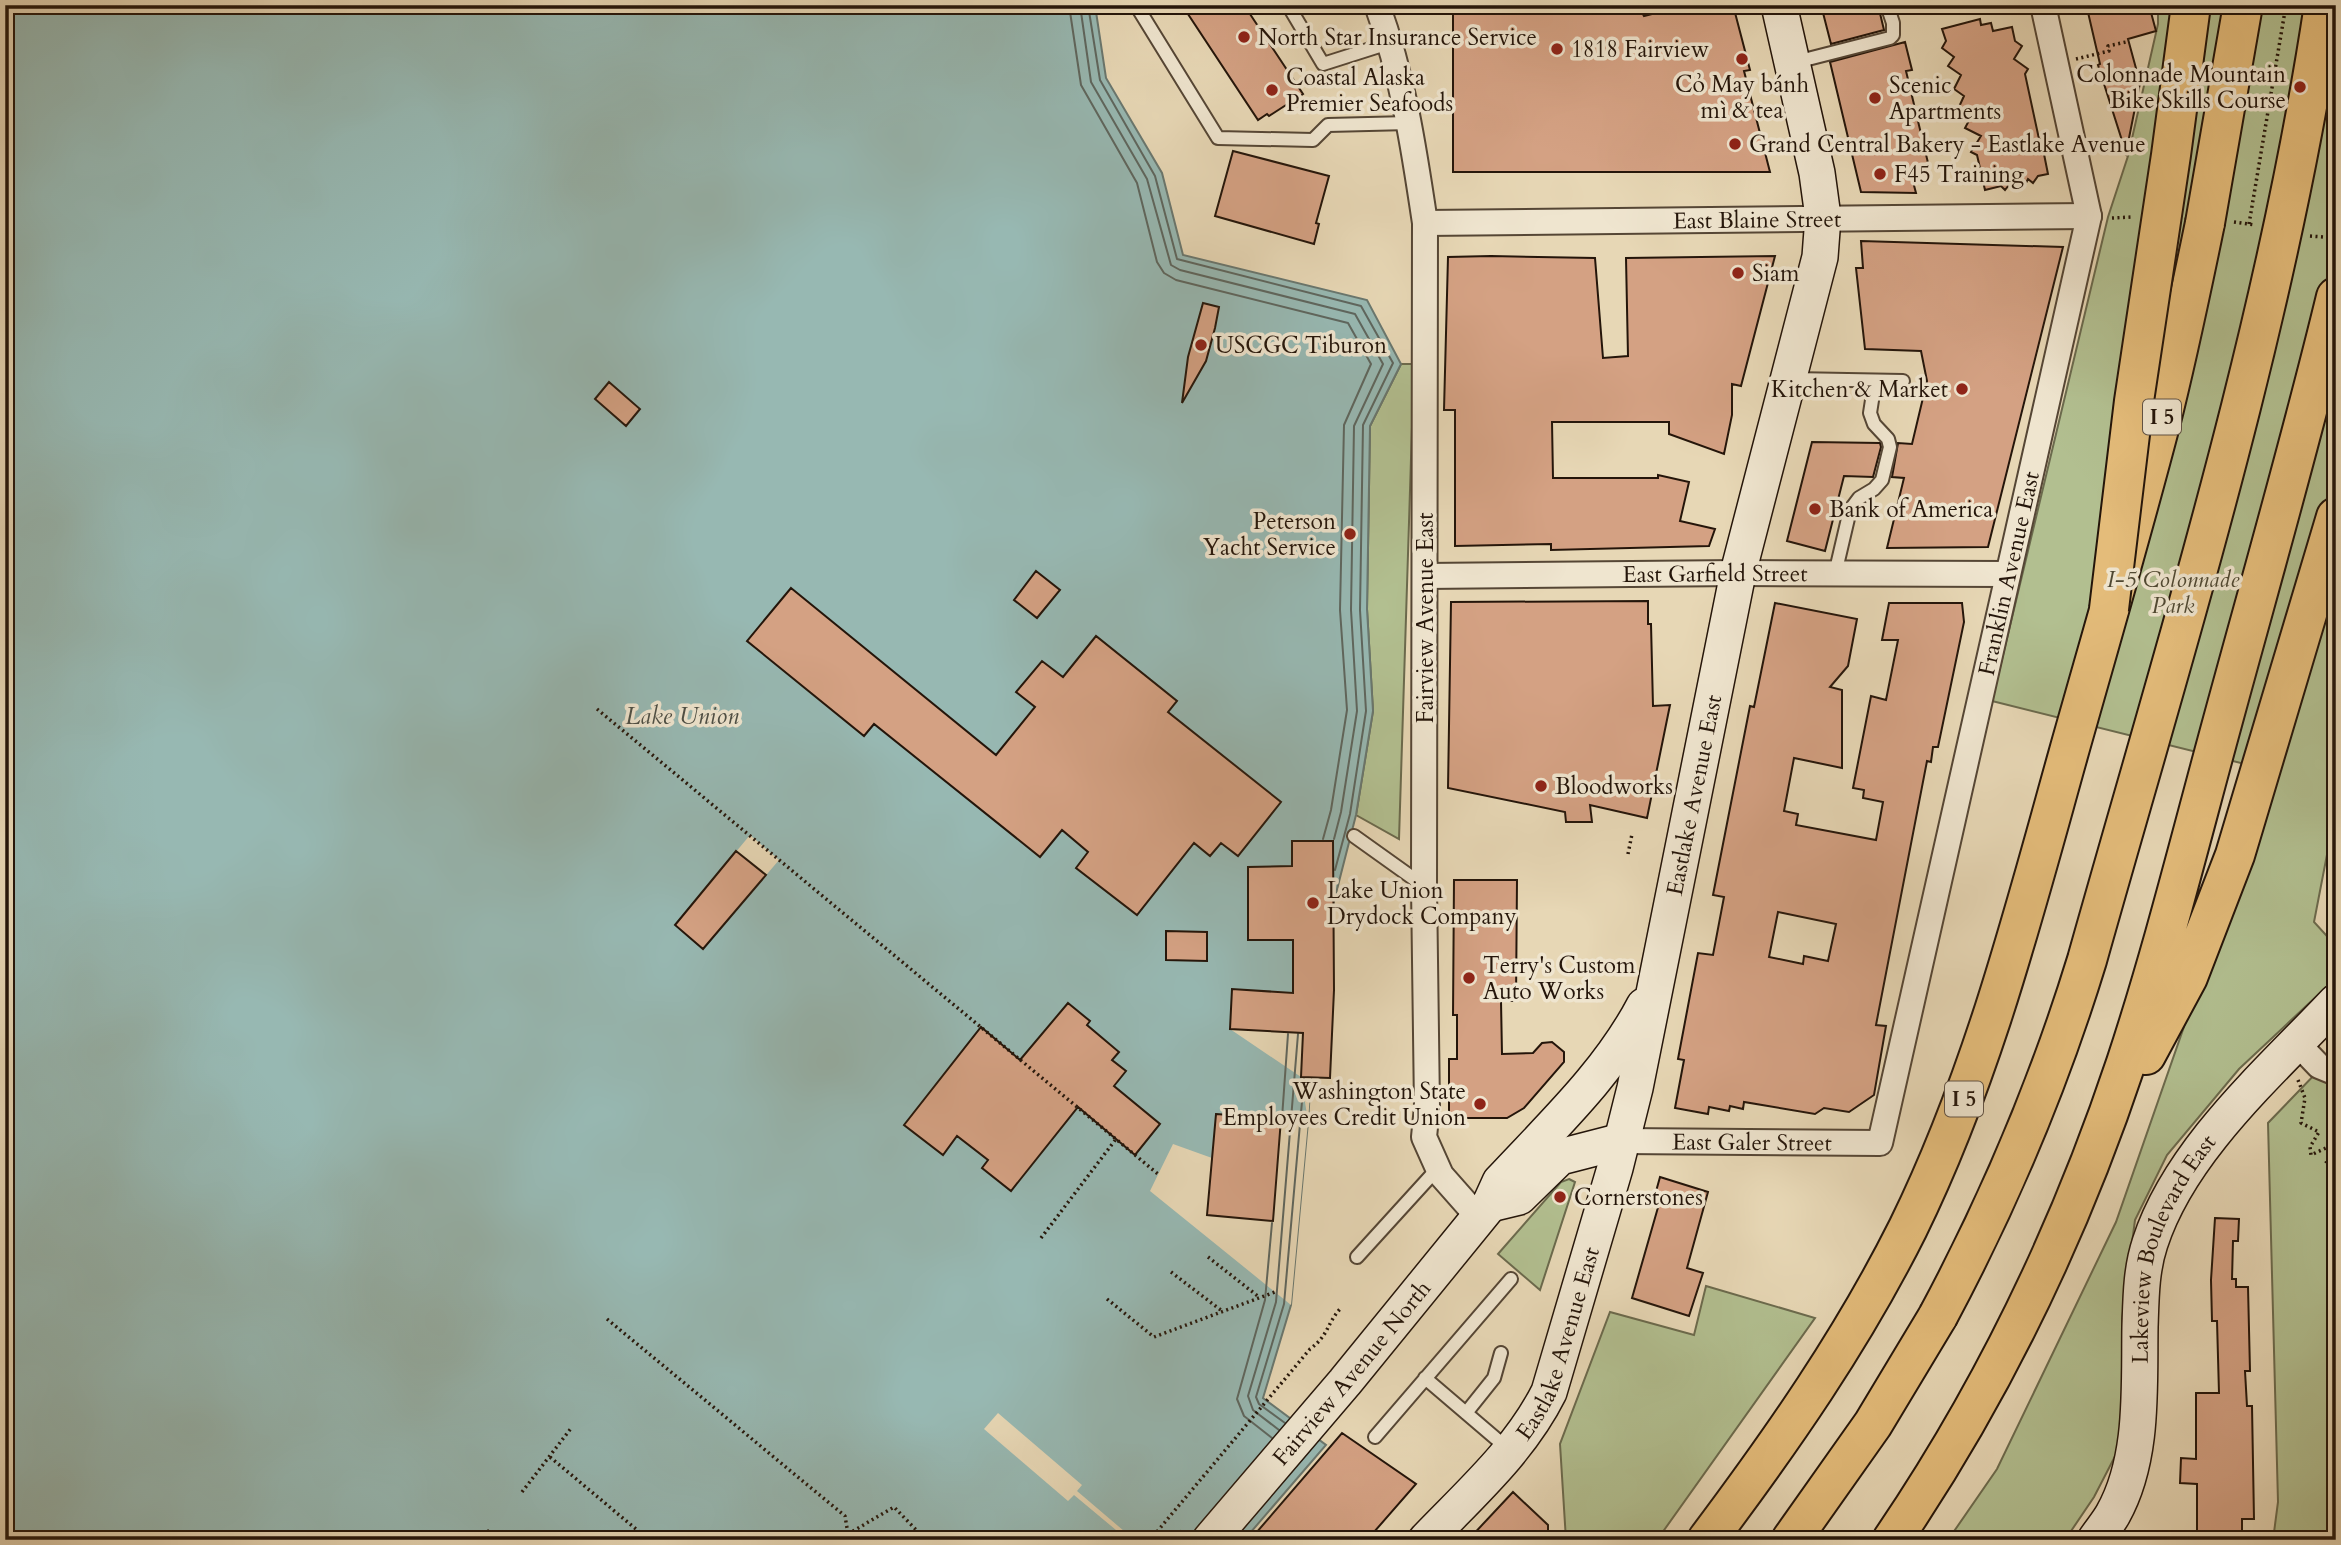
<svg xmlns="http://www.w3.org/2000/svg" width="2341" height="1545" font-family="Cardo,serif">
  <style>
    .green { fill: #b2bf90; stroke: #6b6a4d; stroke-width: 2 }
    .water { fill: #97b8b2; stroke: #69776f; stroke-width: 2 }
    .pier { fill: #e7d7b5 }
    .lines { fill: none; stroke-linecap: round; stroke-linejoin: round }
    .shore { stroke: #5e665e; stroke-width: 2 }
    .building { fill: #d4a183; stroke: #24150a; stroke-width: 2; fill-rule: evenodd }
    .lane-casing { stroke: #554635; stroke-width: 16 }
    .street-casing { stroke: #554635; stroke-width: 28 }
    .secondary-casing { stroke: #24150a; stroke-width: 38 }
    .highway-casing { stroke: #24150a; stroke-width: 42 }
    .path { stroke: #24150a; stroke-width: 3.5; stroke-dasharray: 2 3.5; stroke-linecap: butt }
    .lane { stroke: #efe5cf; stroke-width: 12 }
    .street { stroke: #efe5cf; stroke-width: 24 }
    .secondary { stroke: #efe5cf; stroke-width: 35 }
    .highway { stroke: #e4bc7a; stroke-width: 38 }
    .highway-bridge-casing { stroke: #24150a; stroke-width: 42; stroke-linecap: butt }
    .highway-bridge { stroke: #e4bc7a; stroke-width: 38 }
    .poi-dot { fill: #8f2418; stroke: #efe5cf; stroke-width: 2.5 }
    .labels { text-anchor: middle; dominant-baseline: central; stroke-width: 7; stroke-linejoin: round; paint-order: stroke }
    .shield { fill: #efe5cf; stroke: #615345; stroke-width: 2 }
    .shield-label { font-size: 21px; font-weight: bold; fill: #24150a }
    .poi-label { font-size: 23px; fill: #24150a; stroke: #efe5cf; text-anchor: start }
    .street-label { font-size: 23px; fill: #24150a; stroke: #efe5cf }
    .park-label { font-size: 23px; font-style: italic; fill: #4f4832; stroke: #efe5cf }
    .water-label { font-size: 24px; font-style: italic; fill: #4c4e45; stroke: #efe5cf }
  </style>
  <rect width="100%" height="100%" fill="#e7d7b5"/>
  <filter id="stains"><feTurbulence type="fractalNoise" baseFrequency=".00286" numOctaves="4"/><feColorMatrix values="0 0 0 0 .2 0 0 0 0 .09 0 0 0 0 .02 0 0 0 .5 -.17"/></filter>
  <radialGradient id="worn" r=".72"><stop offset=".6" stop-color="#630" stop-opacity="0"/><stop offset="1" stop-color="#630" stop-opacity=".3"/></radialGradient>
  <path class="green" d="M 2158,5 L 2336,5 L 2336,489 L 2318,524 L 2336,729 L 2336,808 L 2314,922 L 2336,946 L 2336,978 L 2239,1069 L 2167,1155 L 2135,1220 L 2122,1319 L 2125,1437 L 2094,1497 L 2065,1540 L 1948,1540 L 1997,1469 L 2116,1222 L 2273,771 L 1992,701 L 2108,217 L 2128,156 L 2158,24 Z
    M 1401,364 L 1414,364 L 1399,839 L 1356,815 L 1373,711 L 1367,609 L 1370,426 Z
    M 2319,1070 L 2336,1081 L 2336,1540 L 2273,1540 L 2278,1502 L 2268,1123 Z
    M 1569,1179 L 1575,1182 L 1540,1290 L 1498,1254 L 1561,1182 Z
    M 1706,1286 L 1815,1318 L 1657,1540 L 1566,1540 L 1560,1444 L 1610,1312 L 1694,1335 Z"/>
  <path class="water" d="M 5,5 L 1095,5 L 1106,78 L 1162,173 L 1183,255 L 1367,300 L 1401,364 L 1370,426 L 1367,609 L 1373,711 L 1356,815 L 1318,964 L 1308,1122 L 1291,1305 L 1263,1398 L 1326,1445 L 1244,1540 L 5,1540 Z"/>
  <path class="pier" d="M 750,835 L 779,860 L 703,949 L 675,925 Z
    M 1232,989 L 1317,994 L 1308,1122 L 1291,1305 L 1150,1191 L 1173,1144 L 1212,1158 L 1216,1114 L 1308,1121 L 1301,1077 L 1230,1029 Z
    M 998,1413 L 1082,1485 L 1077,1491 L 1131,1537 L 1128,1540 L 1074,1495 L 1068,1501 L 984,1429 Z"/>
  <g class="lines">
    <path class="shore" d="M 1069,5 L 1081,85 L 1137,183 L 1157,262 L 1164,273 L 1176,280 L 1348,323 L 1371,364 L 1344,425 L 1340,610 L 1347,710 L 1331,810 L 1323,839
      M 1080,5 L 1091,82 L 1147,179 L 1171,265 L 1180,270 L 1355,314 L 1383,364 L 1354,426 L 1351,610 L 1357,711 L 1341,812 L 1334,839
      M 1088,5 L 1100,80 L 1155,176 L 1177,259 L 1361,306 L 1393,363 L 1363,425 L 1360,610 L 1366,711 L 1350,814 L 1335,870
      M 1282,1118 L 1288,1034
      M 1285,1423 L 1259,1404 L 1256,1397 L 1284,1304 L 1304,1079
      M 1279,1430 L 1253,1410 L 1248,1396 L 1276,1302 L 1298,1034
      M 1272,1438 L 1244,1416 L 1237,1399 L 1265,1300 L 1272,1223"/>
  </g>
  <path class="building" d="M 1182,5 L 1244,5 L 1303,94 L 1269,116 L 1267,114 L 1258,120 Z
    M 1453,5 L 1638,5 L 1644,16 L 1687,5 L 1733,5 L 1750,70 L 1744,71 L 1770,172 L 1453,172 Z
    M 1821,5 L 1878,5 L 1884,30 L 1831,44 Z
    M 2099,5 L 2149,5 L 2156,31 L 2128,39 L 2140,83 L 2126,153 L 2098,65 L 2100,64 L 2087,8 Z
    M 1980,19 L 1981,25 L 1991,23 L 1993,31 L 2012,27 L 2015,41 L 2022,46 L 2014,59 L 2028,69 L 2025,74 L 2039,139 L 2046,142 L 2043,149 L 2048,174 L 2038,176 L 2033,183 L 2028,179 L 2025,185 L 2016,176 L 2005,190 L 2001,186 L 1985,190 L 1977,155 L 1971,152 L 1981,136 L 1965,128 L 1972,115 L 1958,109 L 1964,96 L 1954,89 L 1961,75 L 1948,66 L 1954,57 L 1942,48 L 1946,41 L 1942,29 Z
    M 1905,42 L 1912,70 L 1906,71 L 1929,167 L 1922,169 L 1922,172 L 1911,174 L 1916,193 L 1861,192 L 1830,62 Z
    M 1233,151 L 1329,176 L 1316,223 L 1319,224 L 1314,244 L 1215,216 Z
    M 1861,241 L 2063,247 L 1988,547 L 1887,548 L 1904,478 L 1892,477 L 1898,443 L 1912,444 L 1927,381 L 1921,351 L 1865,349 L 1856,268 L 1863,268 Z
    M 1491,256 L 1595,258 L 1603,358 L 1628,356 L 1626,258 L 1775,256 L 1741,386 L 1732,384 L 1732,415 L 1724,454 L 1669,434 L 1669,422 L 1552,422 L 1553,478 L 1658,478 L 1658,475 L 1689,482 L 1680,521 L 1715,529 L 1709,546 L 1551,550 L 1551,544 L 1455,546 L 1455,410 L 1444,410 L 1448,257 Z
    M 1203,303 L 1219,307 L 1215,328 L 1206,361 L 1182,403 L 1188,357 Z
    M 609,382 L 640,409 L 626,426 L 595,399 Z
    M 1812,442 L 1880,443 L 1881,447 L 1873,477 L 1844,476 L 1825,551 L 1787,541 Z
    M 1036,571 L 1060,590 L 1037,618 L 1014,600 Z
    M 791,588 L 996,755 L 1035,707 L 1016,692 L 1042,661 L 1063,677 L 1096,636 L 1177,701 L 1168,712 L 1281,802 L 1238,856 L 1221,843 L 1210,856 L 1194,843 L 1137,915 L 1076,868 L 1088,852 L 1062,830 L 1040,857 L 874,724 L 864,736 L 747,641 Z
    M 1648,601 L 1648,624 L 1651,624 L 1653,706 L 1670,705 L 1647,818 L 1590,805 L 1592,822 L 1566,822 L 1565,812 L 1448,788 L 1451,602 Z
    M 1775,603 L 1857,619 L 1848,666 L 1830,687 L 1842,690 L 1842,768 L 1794,758 L 1784,811 L 1798,814 L 1796,825 L 1876,840 L 1883,802 L 1863,798 L 1864,790 L 1853,788 L 1871,696 L 1886,700 L 1898,640 L 1882,640 L 1889,603 L 1962,603 L 1964,622 L 1938,747 L 1933,747 L 1931,762 L 1927,761 L 1876,1025 L 1886,1026 L 1874,1095 L 1849,1112 L 1824,1108 L 1815,1114 L 1744,1102 L 1743,1109 L 1730,1106 L 1729,1111 L 1709,1107 L 1708,1114 L 1675,1108 L 1684,1060 L 1678,1059 L 1698,953 L 1713,955 L 1724,897 L 1713,895 L 1750,706 L 1754,707 ZM 1778,912 L 1836,924 L 1828,961 L 1804,956 L 1803,964 L 1769,957 Z
    M 1292,841 L 1333,841 L 1334,990 L 1330,1078 L 1301,1077 L 1303,1033 L 1230,1029 L 1232,989 L 1293,993 L 1293,940 L 1248,940 L 1248,867 L 1292,866 Z
    M 736,851 L 766,875 L 703,949 L 675,925 Z
    M 1454,880 L 1517,880 L 1516,1001 L 1501,1001 L 1502,1054 L 1533,1053 L 1542,1043 L 1552,1042 L 1564,1052 L 1564,1062 L 1524,1108 L 1507,1118 L 1449,1118 L 1449,1059 L 1457,1059 L 1457,1015 L 1453,1015 Z
    M 1166,931 L 1207,932 L 1207,961 L 1166,960 Z
    M 1068,1003 L 1090,1021 L 1087,1025 L 1119,1052 L 1112,1060 L 1126,1071 L 1114,1086 L 1160,1124 L 1135,1155 L 1078,1107 L 1011,1191 L 982,1168 L 988,1160 L 957,1136 L 943,1155 L 904,1125 L 981,1027 L 1020,1060 Z
    M 1216,1114 L 1281,1119 L 1273,1221 L 1207,1215 Z
    M 1660,1177 L 1708,1192 L 1687,1268 L 1703,1273 L 1689,1316 L 1632,1298 L 1661,1197 L 1655,1195 Z
    M 2215,1218 L 2239,1219 L 2238,1241 L 2233,1241 L 2232,1279 L 2236,1279 L 2236,1287 L 2248,1287 L 2250,1371 L 2245,1371 L 2247,1406 L 2252,1406 L 2254,1519 L 2242,1519 L 2242,1540 L 2197,1540 L 2197,1484 L 2180,1483 L 2181,1458 L 2196,1459 L 2196,1393 L 2219,1393 L 2217,1321 L 2212,1321 L 2211,1280 Z
    M 1342,1433 L 1416,1484 L 1367,1540 L 1250,1540 Z
    M 1513,1492 L 1548,1525 L 1548,1540 L 1468,1540 Z"/>
  <g class="lines">
    <defs>
      <path id="lane" d="M 1136,5 L 1218,138 L 1313,140 L 1328,125 L 1409,123
        M 1288,5 L 1323,64 L 1389,43
        M 1796,62 L 1890,38 L 1893,35 L 1893,23 L 1887,5
        M 1792,379 L 1903,381
        M 1835,574 L 1850,510 L 1859,498 L 1874,489 L 1882,480 L 1890,447 L 1888,439 L 1874,424 L 1870,413 L 1875,381
        M 1354,836 L 1424,886
        M 1357,1257 L 1438,1168
        M 1425,1378 L 1507,1448
        M 1466,1413 L 1494,1378 L 1501,1353
        M 1375,1437 L 1511,1279"/>
      <g id="street">
        <path d="M 1377,5 C 1403,76 1414,149 1425,223 L 1424,887 L 1427,1107 L 1424,1137 L 1441,1175 L 1479,1218"/>
        <path id="s1" d="M 1425,223 L 2089,216"/>
        <path id="s2" d="M 1425,576 L 1738,573 L 2008,574"/>
        <path d="M 2297,1043 L 2319,1066 L 2336,1073"/>
        <path id="s3" d="M 1622,1141 L 1880,1143 L 2089,216 L 2043,5"/>
      </g>
      <g id="secondary">
        <path d="M 1490,1204 L 1519,1197 L 1560,1157 L 1622,1141"/>
        <path id="s4" d="M 1210,1540 L 1345,1382 L 1490,1204 L 1500,1182 C 1551,1127 1609,1073 1644,1006"/>
        <path id="s5" d="M 1426,1540 C 1471,1493 1520,1450 1549,1392 L 1615,1168 L 1635,1088 L 1738,573 L 1820,257 L 1823,217 L 1817,173 L 1779,5"/>
        <path id="s6" d="M 2095,1540 C 2101,1531 2108,1523 2113,1514 C 2144,1459 2139,1387 2140,1327 C 2141,1298 2141,1270 2150,1243 C 2180,1150 2270,1072 2336,1002"/>
      </g>
      <path id="highway" d="M 2146,1055 L 2188,977 L 2235,855 L 2336,517
        M 1707,1540 C 1782,1440 1852,1340 1908,1228 C 1982,1077 2023,916 2068,755 C 2099,645 2131,536 2160,425 C 2177,358 2191,291 2205,223
        M 1791,1540 L 1873,1424 L 1938,1316
        M 1892,1540 C 1992,1393 2070,1231 2126,1063 C 2161,957 2188,849 2217,742 C 2257,594 2300,446 2336,297"/>
    </defs>
    <use href="#lane" class="lane-casing"/>
    <use href="#street" class="street-casing"/>
    <use href="#secondary" class="secondary-casing"/>
    <use href="#highway" class="highway-casing"/>
    <path class="path" d="M 2076,59 L 2109,51 L 2108,46 L 2126,42 L 2126,39
      M 2112,218 L 2132,217
      M 2234,222 L 2255,225
      M 2249,224 L 2286,5
      M 2310,236 L 2336,238
      M 597,709 L 1158,1174
      M 1628,854 L 1632,834
      M 2298,1080 L 2305,1098 L 2301,1123 L 2319,1132 L 2310,1147 L 2311,1155 L 2328,1147 L 2332,1153 L 2327,1159 L 2326,1165 L 2336,1168
      M 1041,1238 L 1116,1139
      M 1208,1257 L 1259,1297
      M 1171,1272 L 1222,1311
      M 1107,1299 L 1154,1337 L 1275,1292
      M 607,1319 L 845,1516 L 849,1540
      M 550,1457 L 649,1540
      M 522,1492 L 572,1427
      M 848,1534 L 894,1507 L 925,1539
      M 481,1540 L 491,1528
      M 1150,1540 L 1310,1349 C 1329,1335 1326,1325 1340,1309
      M 1174,1540 L 1182,1531"/>
    <use href="#lane" class="lane"/>
    <use href="#street" class="street"/>
    <use href="#secondary" class="secondary"/>
    <use href="#highway" class="highway"/>
    <defs>
      <path id="highway-bridge" d="M 2205,223 L 2243,5
        M 2109,609 L 2134,401 L 2171,155 L 2191,5
        M 1938,1316 C 1999,1202 2049,1084 2087,960 C 2176,644 2275,330 2324,5"/>
    </defs>
    <use href="#highway-bridge" class="highway-bridge-casing"/>
    <use href="#highway-bridge" class="highway-bridge"/>
  </g>
  <g class="poi-dot">
    <circle cx="1244" cy="37" r="7"/>
    <circle cx="1557" cy="49" r="7"/>
    <circle cx="1742" cy="59" r="7"/>
    <circle cx="2300" cy="87" r="7"/>
    <circle cx="1272" cy="90" r="7"/>
    <circle cx="1875" cy="98" r="7"/>
    <circle cx="1735" cy="144" r="7"/>
    <circle cx="1880" cy="174" r="7"/>
    <circle cx="1738" cy="273" r="7"/>
    <circle cx="1201" cy="345" r="7"/>
    <circle cx="1962" cy="389" r="7"/>
    <circle cx="1815" cy="509" r="7"/>
    <circle cx="1350" cy="534" r="7"/>
    <circle cx="1541" cy="786" r="7"/>
    <circle cx="1313" cy="903" r="7"/>
    <circle cx="1469" cy="978" r="7"/>
    <circle cx="1480" cy="1104" r="7"/>
    <circle cx="1560" cy="1197" r="7"/>
  </g>
  <g class="labels">
    <g class="shield">
      <rect x="2143" y="399.5" width="38" height="35" rx="5"/>
      <rect x="1945" y="1081.5" width="38" height="35" rx="5"/>
    </g>
    <g class="shield-label">
      <text x="2162" y="417">I 5</text>
      <text x="1964" y="1099">I 5</text>
    </g>
    <g class="poi-label">
      <text x="1258" y="37">North Star Insurance Service</text>
      <text x="1571" y="49">1818 Fairview</text>
      <text x="2286" y="74" text-anchor="end">Colonnade Mountain<tspan x="2286" dy="26">Bike Skills Course</tspan></text>
      <text x="1286" y="77">Coastal Alaska<tspan x="1286" dy="26">Premier Seafoods</tspan></text>
      <text x="1742" y="84" text-anchor="middle">Cỏ May bánh<tspan x="1742" dy="26">mì &amp; tea</tspan></text>
      <text x="1889" y="85">Scenic<tspan x="1889" dy="26">Apartments</tspan></text>
      <text x="1749" y="144">Grand Central Bakery - Eastlake Avenue</text>
      <text x="1894" y="174">F45 Training</text>
      <text x="1752" y="273">Siam</text>
      <text x="1215" y="345">USCGC Tiburon</text>
      <text x="1948" y="389" text-anchor="end">Kitchen &amp; Market</text>
      <text x="1829" y="509">Bank of America</text>
      <text x="1336" y="521" text-anchor="end">Peterson<tspan x="1336" dy="26">Yacht Service</tspan></text>
      <text x="1555" y="786">Bloodworks</text>
      <text x="1327" y="890">Lake Union<tspan x="1327" dy="26">Drydock Company</tspan></text>
      <text x="1483" y="965">Terry's Custom<tspan x="1483" dy="26">Auto Works</tspan></text>
      <text x="1466" y="1091" text-anchor="end">Washington State<tspan x="1466" dy="26">Employees Credit Union</tspan></text>
      <text x="1574" y="1197">Cornerstones</text>
    </g>
    <g class="street-label">
      <text stroke="none"><textPath href="#s1" startOffset="332">East Blaine Street</textPath></text>
      <text stroke="none"><textPath href="#s2" startOffset="290">East Garfield Street</textPath></text>
      <text stroke="none"><textPath href="#s3" startOffset="842">Franklin Avenue East</textPath></text>
      <text transform="translate(1425 618) rotate(-90)">Fairview Avenue East</text>
      <text stroke="none"><textPath href="#s5" startOffset="808">Eastlake Avenue East</textPath></text>
      <text stroke="none"><textPath href="#s3" startOffset="130">East Galer Street</textPath></text>
      <text stroke="none"><textPath href="#s6" startOffset="308">Lakeview Boulevard East</textPath></text>
      <text stroke="none"><textPath href="#s5" startOffset="242">Eastlake Avenue East</textPath></text>
      <text stroke="none"><textPath href="#s4" startOffset="219">Fairview Avenue North</textPath></text>
    </g>
    <g class="park-label">
      <text x="2173" y="579">I-5 Colonnade<tspan x="2173" dy="26">Park</tspan></text>
    </g>
    <g class="water-label">
      <text x="682" y="716">Lake Union</text>
    </g>
  </g>
  <rect width="2341" height="1545" fill="none" stroke="#e7d7b5" stroke-width="28"/>
  <rect x="7" y="7" width="2327" height="1531" fill="none" stroke="#24150a" stroke-width="3.5"/>
  <rect x="14" y="14" width="2313" height="1517" fill="none" stroke="#24150a" stroke-width="2"/>
  <rect width="100%" height="100%" filter="url(#stains)"/>
  <rect width="100%" height="100%" fill="url(#worn)"/>
</svg>
